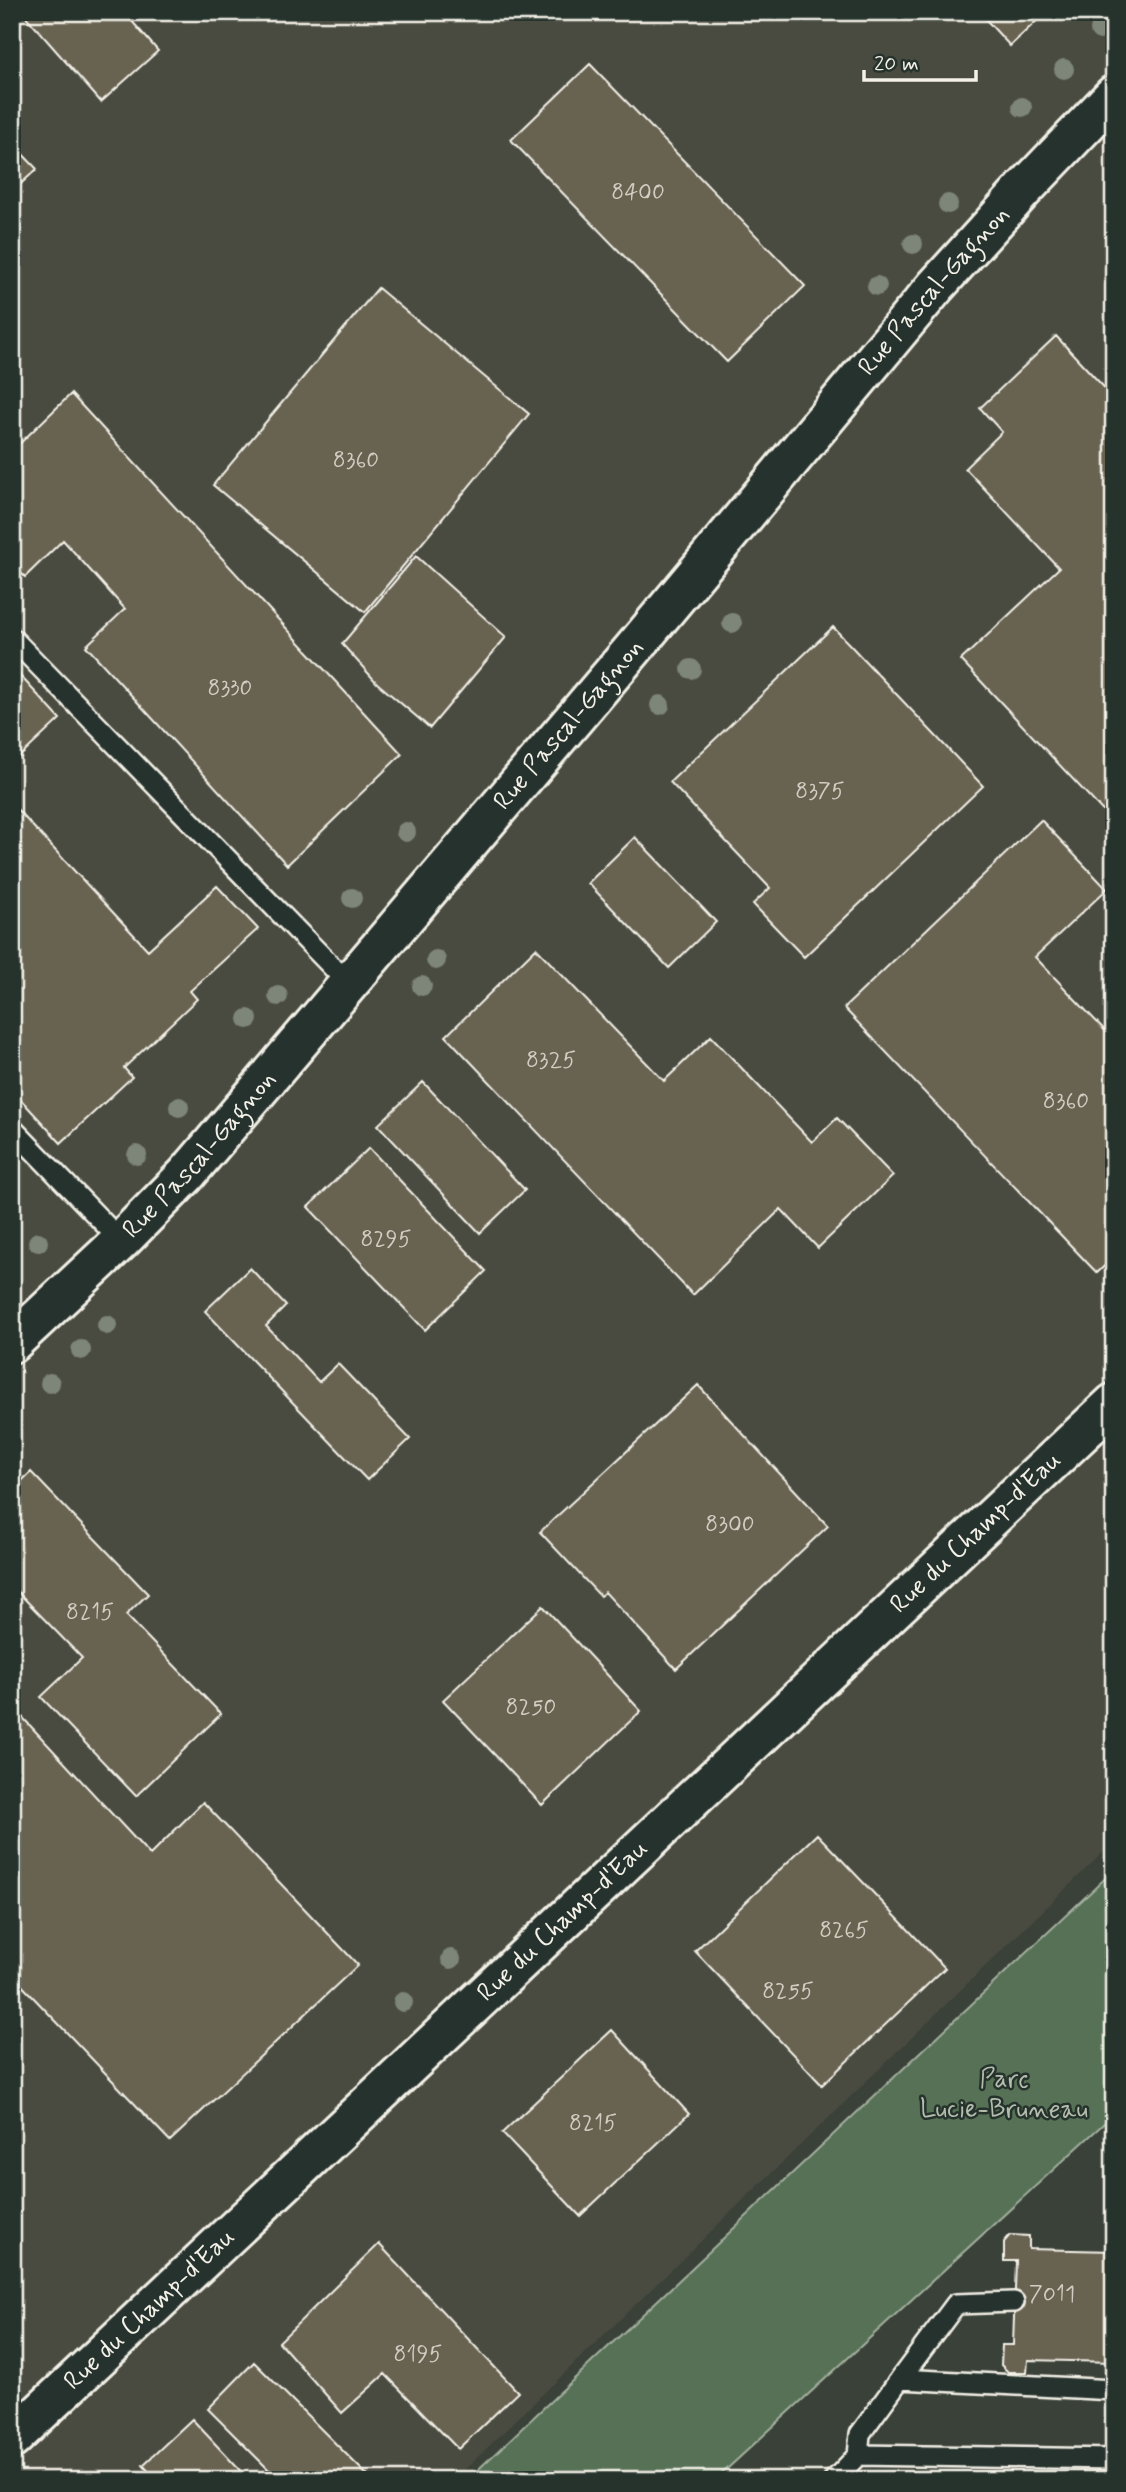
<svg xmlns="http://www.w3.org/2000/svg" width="1126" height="2492" font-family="Mynerve,sans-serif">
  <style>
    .built { fill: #484b40 }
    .green { fill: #567157; stroke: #a5b1a0; stroke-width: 2 }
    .building { fill: #686251; stroke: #f4f1e8; stroke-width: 2 }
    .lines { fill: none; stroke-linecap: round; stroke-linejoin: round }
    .service-casing { stroke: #f4f1e8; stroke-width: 24 }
    .minor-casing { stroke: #f4f1e8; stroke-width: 44 }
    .tertiary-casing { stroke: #f4f1e8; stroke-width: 44 }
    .service { stroke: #26332d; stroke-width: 19 }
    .minor { stroke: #26332d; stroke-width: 38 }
    .tertiary { stroke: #26332d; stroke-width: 38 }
    .tree { fill: #7e8679 }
    .labels { text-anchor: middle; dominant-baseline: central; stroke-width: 5; stroke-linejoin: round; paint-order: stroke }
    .number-label { font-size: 23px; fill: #d1cdc2 }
    .street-label { font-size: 26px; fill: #f4f1e8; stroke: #26332d }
    .park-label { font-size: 26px; fill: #b5beae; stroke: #26332d }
  </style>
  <rect width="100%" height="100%" fill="#3a4138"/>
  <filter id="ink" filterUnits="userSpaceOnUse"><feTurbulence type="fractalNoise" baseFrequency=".0143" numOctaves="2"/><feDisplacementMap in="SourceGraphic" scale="14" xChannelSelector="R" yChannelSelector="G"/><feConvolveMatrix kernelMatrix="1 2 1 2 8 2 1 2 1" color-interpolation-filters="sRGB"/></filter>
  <g filter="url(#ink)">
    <path class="built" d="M 12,12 L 1114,12 L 1114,1842 L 454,2480 L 12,2480 Z"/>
    <path class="green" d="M 1114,1870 L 1114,2114 L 715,2480 L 467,2480 Z"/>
    <path class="building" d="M 22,12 L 124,12 L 158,51 L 101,102 Z
      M 979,12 L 1046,12 L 1010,46 Z
      M 590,64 L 805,286 L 727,362 L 511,140 Z
      M 12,143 L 37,169 L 12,192 Z
      M 378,288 L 529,414 L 365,612 L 213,485 Z
      M 1056,336 L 1114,398 L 1114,823 L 961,660 L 1059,568 L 965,468 L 1002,432 L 980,408 Z
      M 71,394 L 402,754 L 287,865 L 86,646 L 125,609 L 63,540 L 25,577 L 12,565 L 12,451 Z
      M 416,556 L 506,637 L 430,728 L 377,683 L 342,644 Z
      M 833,627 L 983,786 L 804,957 L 753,904 L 770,888 L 670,782 Z
      M 12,667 L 60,719 L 12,764 Z
      M 12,804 L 148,950 L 217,886 L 258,929 L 190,991 L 197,999 L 124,1068 L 132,1077 L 61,1143 L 12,1090 Z
      M 1041,820 L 1107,889 L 1035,957 L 1114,1040 L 1114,1257 L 1097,1273 L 844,1008 Z
      M 635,837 L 716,922 L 669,968 L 588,883 Z
      M 536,948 L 664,1081 L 711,1036 L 812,1142 L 837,1118 L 893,1176 L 818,1248 L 781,1209 L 693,1295 L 446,1036 Z
      M 423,1082 L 525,1190 L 480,1233 L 378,1125 Z
      M 369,1148 L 486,1271 L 425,1330 L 308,1207 Z
      M 250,1268 L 286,1306 L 266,1326 L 319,1382 L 338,1364 L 410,1439 L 367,1480 L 205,1311 Z
      M 698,1385 L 828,1526 L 676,1669 L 605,1592 L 600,1596 L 540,1532 Z
      M 31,1472 L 148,1594 L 126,1615 L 221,1714 L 136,1796 L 41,1697 L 82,1658 L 12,1586 L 12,1490 Z
      M 543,1606 L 641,1711 L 542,1805 L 443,1700 Z
      M 12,1706 L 150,1855 L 203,1802 L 358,1965 L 170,2141 L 12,1975 Z
      M 817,1834 L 945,1968 L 822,2085 L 695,1951 Z
      M 612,2030 L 689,2114 L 580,2216 L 502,2133 Z
      M 1010,2235 L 1029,2236 L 1029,2249 L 1114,2251 L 1114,2362 L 1028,2360 L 1027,2372 L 1008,2372 L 1001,2365 L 1002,2345 L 1013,2345 L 1016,2261 L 1004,2261 L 1004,2242 Z
      M 379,2244 L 518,2392 L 458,2449 L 385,2374 L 342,2413 L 279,2342 Z
      M 254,2362 L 372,2480 L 279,2480 L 208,2409 Z
      M 192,2419 L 249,2480 L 156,2480 L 143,2465 Z"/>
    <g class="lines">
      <defs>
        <path id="service" d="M 12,638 L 349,984
          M 12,1128 L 121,1241
          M 900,2379 L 956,2304 L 1014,2302
          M 858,2455 L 1114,2459
          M 834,2480 L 858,2455 L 860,2434 L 900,2379 L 1114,2390"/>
        <g id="minor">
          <path id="s1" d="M 12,2439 L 1114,1403"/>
        </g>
        <g id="tertiary">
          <path id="s2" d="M 12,1343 L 121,1241 L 186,1175 L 634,648 L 936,286 L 1024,189 L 1114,95"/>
        </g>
      </defs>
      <use href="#service" class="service-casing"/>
      <use href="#minor" class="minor-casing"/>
      <use href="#tertiary" class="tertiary-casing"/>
      <use href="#service" class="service"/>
      <use href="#minor" class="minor"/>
      <use href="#tertiary" class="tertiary"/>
    </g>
    <g class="tree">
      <circle cx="1100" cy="30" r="10"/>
      <circle cx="1064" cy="69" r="10"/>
      <circle cx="1022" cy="107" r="10"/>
      <circle cx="948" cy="204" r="10"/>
      <circle cx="913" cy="244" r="10"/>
      <circle cx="877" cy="286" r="10"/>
      <circle cx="732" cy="623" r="10"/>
      <circle cx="691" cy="669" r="10"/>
      <circle cx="660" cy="705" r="10"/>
      <circle cx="406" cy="832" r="10"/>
      <circle cx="352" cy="898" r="10"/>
      <circle cx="436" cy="960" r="10"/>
      <circle cx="422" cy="986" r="10"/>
      <circle cx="278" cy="996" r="10"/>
      <circle cx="248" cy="1019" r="10"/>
      <circle cx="179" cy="1107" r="10"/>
      <circle cx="137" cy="1155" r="10"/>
      <circle cx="38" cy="1242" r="10"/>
      <circle cx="107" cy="1325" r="10"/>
      <circle cx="81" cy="1350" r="10"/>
      <circle cx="50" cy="1383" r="10"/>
      <circle cx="451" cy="1959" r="10"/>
      <circle cx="403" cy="2002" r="10"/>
    </g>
  </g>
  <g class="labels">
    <g class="number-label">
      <text x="638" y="193">8400</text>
      <text x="356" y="461">8360</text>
      <text x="230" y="689">8330</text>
      <text x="820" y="792">8375</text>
      <text x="551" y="1061">8325</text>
      <text x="1066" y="1102">8360</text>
      <text x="386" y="1240">8295</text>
      <text x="730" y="1525">8300</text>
      <text x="90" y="1613">8215</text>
      <text x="531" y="1708">8250</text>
      <text x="844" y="1931">8265</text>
      <text x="788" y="1992">8255</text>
      <text x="593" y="2124">8215</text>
      <text x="1052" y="2295">7011</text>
      <text x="418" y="2355">8195</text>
    </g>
    <g class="street-label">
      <text stroke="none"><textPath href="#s2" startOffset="1400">Rue Pascal-Gagnon</textPath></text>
      <text stroke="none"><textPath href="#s2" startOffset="833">Rue Pascal-Gagnon</textPath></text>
      <text stroke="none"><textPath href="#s2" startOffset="266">Rue Pascal-Gagnon</textPath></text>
      <text stroke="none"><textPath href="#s1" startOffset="1323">Rue du Champ-d'Eau</textPath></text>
      <text stroke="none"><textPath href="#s1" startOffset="756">Rue du Champ-d'Eau</textPath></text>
      <text stroke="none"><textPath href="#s1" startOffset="189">Rue du Champ-d'Eau</textPath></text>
    </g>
    <g class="park-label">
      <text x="1004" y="2080">Parc<tspan x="1004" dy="30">Lucie-Bruneau</tspan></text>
    </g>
  </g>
  <rect width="1126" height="2492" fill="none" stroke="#26332d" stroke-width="42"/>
  <rect x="21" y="21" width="1084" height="2450" fill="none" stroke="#f4f1e8" stroke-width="2.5" filter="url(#ink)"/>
  <path d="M864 70v10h112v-10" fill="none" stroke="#f4f1e8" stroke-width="3.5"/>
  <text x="874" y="70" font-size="21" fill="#f4f1e8" stroke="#26332d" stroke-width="5" paint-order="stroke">20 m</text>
</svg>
